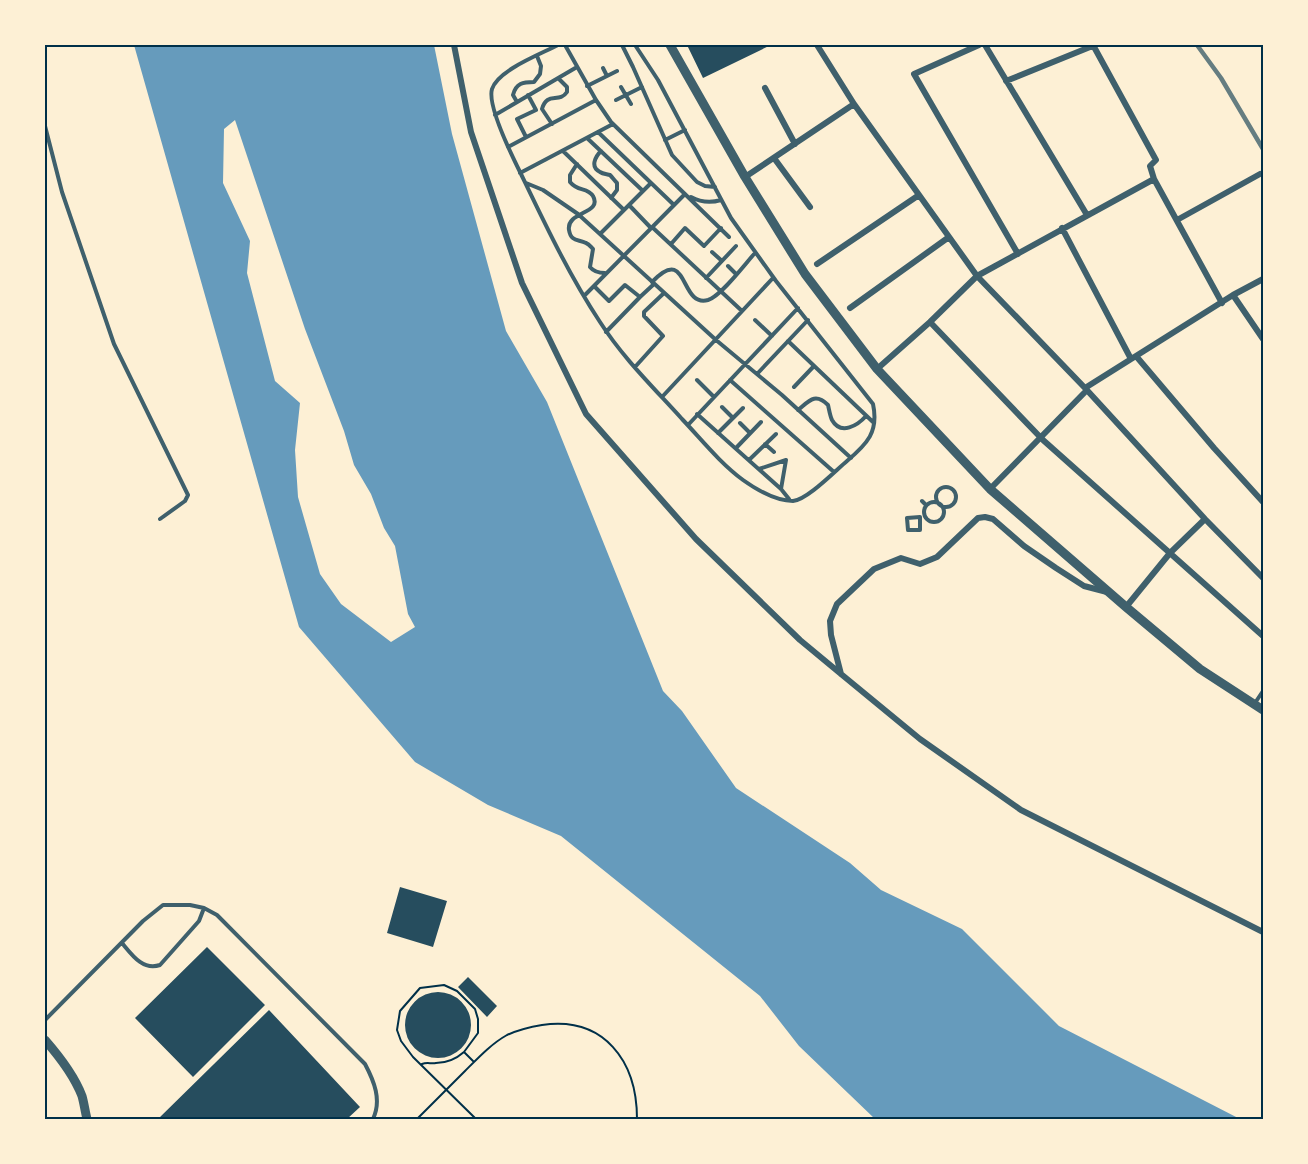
<svg xmlns="http://www.w3.org/2000/svg" width="1308" height="1164" font-family="Jost,sans-serif">
  <style>
    .water { fill: #669bbc; fill-rule: evenodd }
    .building { fill: #264d5e }
    .lines { fill: none; stroke-linecap: round; stroke-linejoin: round }
    .path { stroke: #003049; stroke-width: 2 }
    .service { stroke: #3f606c; stroke-width: 4 }
    .minor { stroke: #3f606c; stroke-width: 6 }
    .tertiary { stroke: #3f606c; stroke-width: 9 }
    .rail { stroke: #657d81; stroke-width: 4.5 }
    .neatline { fill: none; stroke: #003049; stroke-width: 2 }
  </style>
  <rect width="100%" height="100%" fill="#fdf0d5"/>
  <path class="water" d="M 134,45 L 434,45 L 452,134 L 506,331 L 547,402 L 663,691 L 682,711 L 736,788 L 850,863 L 881,890 L 962,929 L 1059,1026 L 1240,1119 L 875,1119 L 799,1046 L 760,996 L 561,836 L 488,805 L 415,762 L 299,627 ZM 235,120 L 305,329 L 344,431 L 354,465 L 371,494 L 384,528 L 395,546 L 408,614 L 415,627 L 391,642 L 341,604 L 320,574 L 298,497 L 295,450 L 300,403 L 275,381 L 247,273 L 250,241 L 223,183 L 224,129 Z"/>
  <path class="building" d="M 687,45 L 771,45 L 703,78 Z
    M 400,887 L 447,901 L 433,947 L 387,933 Z
    M 207,947 L 265,1005 L 193,1077 L 135,1018 Z
    M 468,977 L 497,1006 L 487,1017 L 458,987 Z
    M405 1025a33 33 0 1 1 66 0a33 33 0 1 1-66 0Z
    M 269,1010 L 360,1107 L 347,1119 L 158,1119 Z"/>
  <g class="lines">
    <path class="path" d="M 464,1052 L 478,1033 L 478,1019 L 475,1009 L 457,991 L 444,985 L 420,988 L 400,1011 L 397,1030 L 401,1041 L 413,1057 L 476,1119
      M 422,1064 C 427,1062 431,1064 436,1063 C 447,1063 456,1059 464,1052 L 474,1062
      M 417,1119 C 433,1103 449,1087 465,1071 C 478,1058 491,1044 507,1035 C 518,1030 530,1027 542,1025 C 604,1016 637,1061 637,1119"/>
    <path class="service" d="M 558,45 C 541,54 498,70 492,89 C 487,106 513,158 521,174 C 545,224 569,275 600,322 C 623,358 654,388 682,419 C 702,440 720,463 743,480 C 757,490 775,501 793,501 C 807,500 835,471 847,461 C 867,444 879,432 873,404 L 776,281 L 731,218 L 658,80 L 635,45
      M 565,45 L 596,100 L 611,122 L 729,237
      M 622,45 L 633,67 L 672,155 L 697,182 L 705,186 L 715,187
      M 603,68 L 607,76
      M 587,86 L 617,71
      M 621,87 L 631,104
      M 616,100 L 642,87
      M 517,102 L 513,95 C 516,83 523,82 534,82 L 540,74 L 541,66 L 537,56
      M 495,115 L 577,67
      M 552,124 L 542,109 C 547,91 559,104 567,92 L 567,87 L 558,78
      M 45,126 L 62,192 L 114,344 L 188,495 L 185,501 L 160,519
      M 598,132 L 674,205
      M 526,137 L 517,119 L 536,110 L 528,95
      M 587,138 L 643,191
      M 665,140 L 685,130
      M 508,147 L 596,100
      M 563,151 L 624,210
      M 601,151 C 595,157 590,167 600,172 C 603,174 607,174 610,175 C 612,177 615,181 617,183 L 617,190 L 611,198
      M 577,164 L 570,175 L 570,182 C 578,192 587,187 593,196 C 603,214 566,211 569,230 C 571,242 578,239 586,243 C 589,244 591,247 593,249 L 590,267 C 594,272 599,273 605,273
      M 520,173 L 613,124
      M 526,183 L 543,190 L 578,214 L 716,340 L 782,395 L 851,458
      M 691,197 C 702,203 711,203 721,200
      M 629,205 L 651,228
      M 652,227 L 742,311
      M 600,234 L 651,183
      M 671,244 L 685,228 L 704,246 L 721,228
      M 712,252 L 722,261
      M 728,266 L 736,274
      M 706,278 L 736,246
      M 652,282 C 689,243 679,308 708,300 C 721,296 745,264 755,253
      M 594,286 L 609,301 L 625,285 L 640,297 L 606,332
      M 584,296 L 685,194
      M 640,297 L 654,284
      M 755,320 L 772,336
      M 788,341 L 874,423
      M 635,367 L 663,336 L 644,316 L 644,312 L 664,293
      M 757,374 L 808,320
      M 697,380 L 714,397
      M 730,380 L 834,472
      M 794,387 L 814,366
      M 662,397 L 773,278
      M 722,407 L 733,418
      M 798,410 C 809,401 815,392 828,405 C 829,409 830,416 832,420 C 841,436 858,425 866,416
      M 697,414 L 781,489 L 789,499
      M 740,423 L 750,433
      M 688,425 L 798,308
      M 718,433 L 743,408
      M 765,444 L 774,452
      M 736,448 L 761,422
      M 749,460 L 776,434
      M 759,469 L 786,460 L 781,489
      M936 497a10 10 0 1 1 20 0a10 10 0 1 1-20 0Z
      M 922,501 L 926,505
      M924 512a10 10 0 1 1 20 0a10 10 0 1 1-20 0Z
      M 920,517 L 920,530 L 908,530 L 907,518 Z
      M 1255,703 L 1263,691
      M 122,943 C 132,955 143,971 160,965 L 199,921 L 204,908
      M 45,1020 L 143,921 L 163,905 L 190,905 L 204,908 L 217,915 L 365,1064 C 374,1081 382,1100 373,1119"/>
    <path class="minor" d="M 454,45 L 471,132 L 522,283 L 586,414 L 696,539 L 800,640 L 841,674 L 920,739 L 1021,810 L 1263,932
      M 817,45 L 854,104 L 977,276 L 1085,388 L 1205,519 L 1263,578
      M 979,45 L 914,74 L 1018,254
      M 985,45 L 1087,215
      M 1093,45 L 1156,160 L 1150,166 L 1154,179 L 1222,303
      M 1006,81 L 1095,45
      M 765,88 L 795,144
      M 774,158 L 810,207
      M 745,177 L 854,104
      M 1177,220 L 1260,174
      M 1062,228 L 1131,359
      M 817,264 L 919,195
      M 1233,295 L 1263,339
      M 850,308 L 949,237
      M 930,322 L 1043,440 L 1263,636
      M 1136,356 L 1214,448 L 1263,502
      M 877,369 L 930,322 L 977,276 L 1154,179
      M 1085,388 L 1233,295 L 1263,279
      M 990,489 L 1087,390
      M 1126,607 L 1170,553 L 1205,519
      M 841,674 L 831,635 L 830,621 L 837,604 L 874,569 L 901,558 L 920,564 L 937,557 L 978,518 L 985,517 L 993,519 L 1024,546 L 1056,568 L 1084,586 L 1107,592"/>
    <path class="tertiary" d="M 670,45 L 745,177 L 805,274 L 877,369 L 990,489 L 1126,607 L 1200,669 L 1263,710
      M 45,1040 C 59,1056 74,1075 82,1096 C 84,1103 85,1111 87,1119"/>
    <path class="rail" d="M 1197,45 L 1221,78 L 1263,149"/>
  </g>
  <rect width="1308" height="1164" fill="none" stroke="#fdf0d5" stroke-width="93"/>
  <rect x="46" y="46" width="1216" height="1072" class="neatline"/>
</svg>
